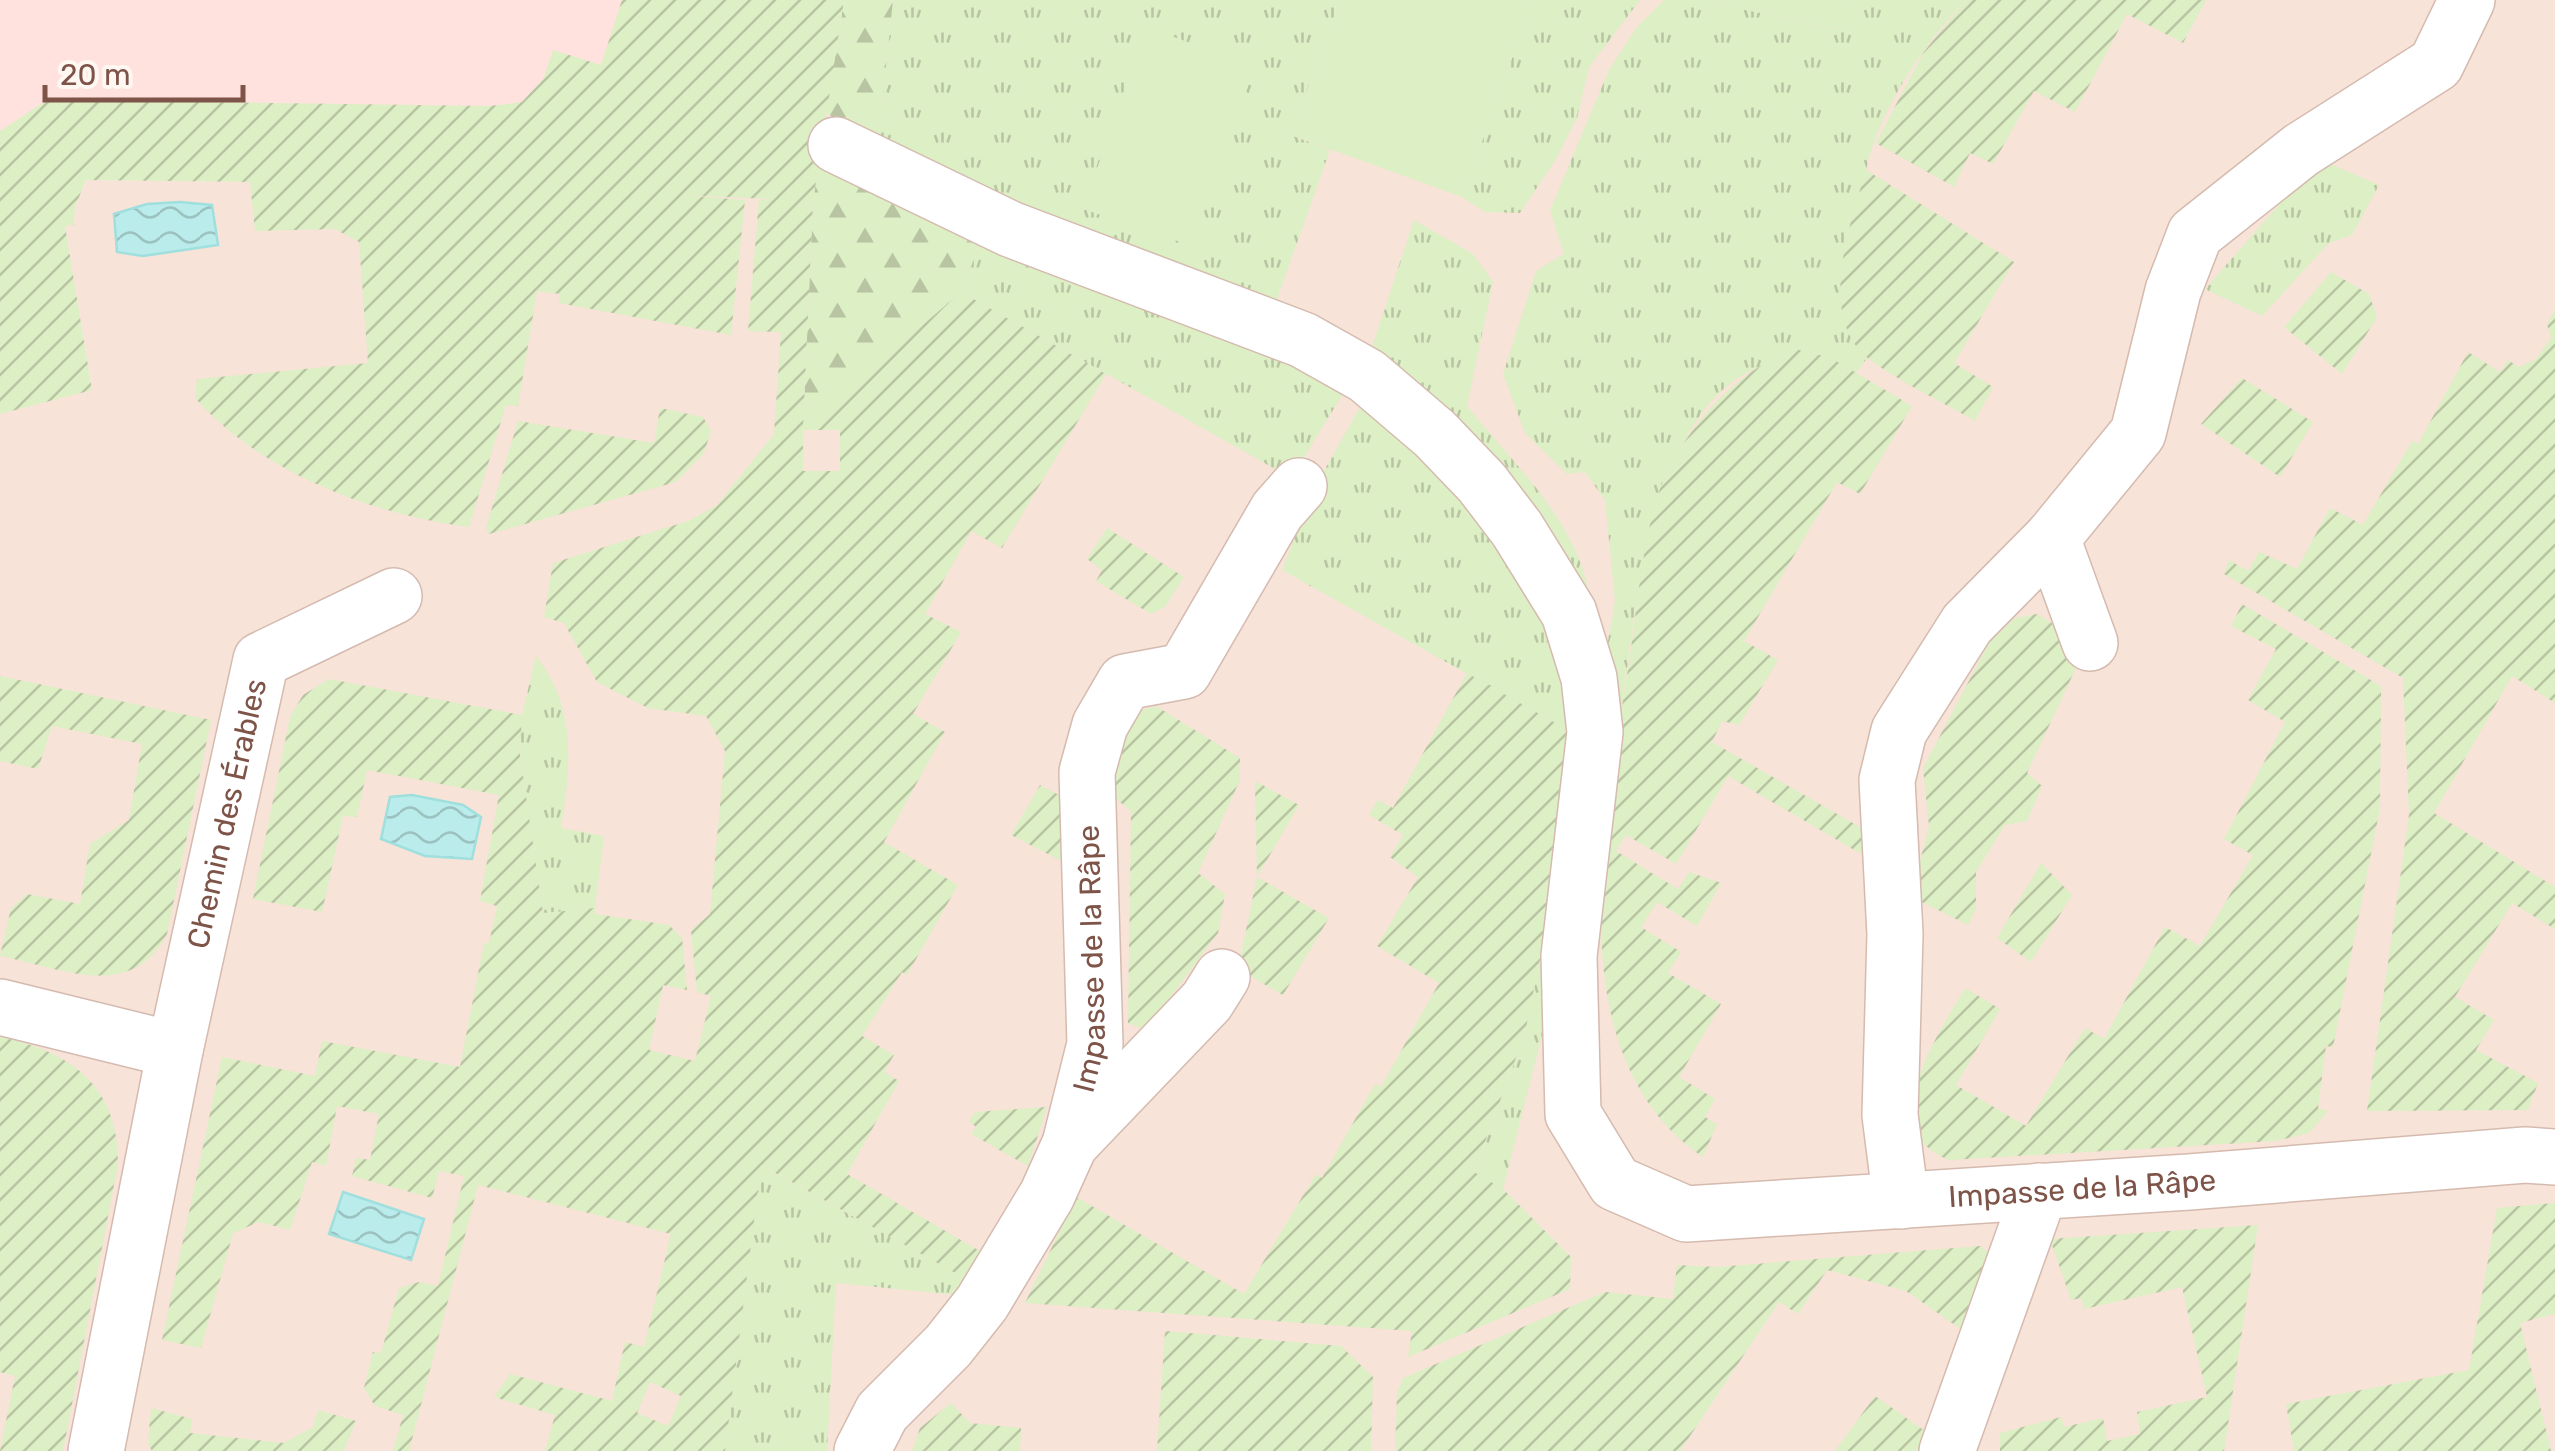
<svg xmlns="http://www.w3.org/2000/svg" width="2555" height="1451" font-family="Rubik,sans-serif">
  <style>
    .residential { fill: #f7e3d7 }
    .commercial { fill: #ffe2dd }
    .grass { fill: url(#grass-tufts) }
    .forest { fill: url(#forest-firs) }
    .garden { fill: url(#garden-furrows); fill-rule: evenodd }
    .pitch { fill: #ddefc5 }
    .water { fill: url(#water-waves); stroke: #9fdfde; stroke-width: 2.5 }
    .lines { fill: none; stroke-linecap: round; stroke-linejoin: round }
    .minor-casing { stroke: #d5baaf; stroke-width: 58 }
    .minor { stroke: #fff; stroke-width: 55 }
    .labels { text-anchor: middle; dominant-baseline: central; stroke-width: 8; stroke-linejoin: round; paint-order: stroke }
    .street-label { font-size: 30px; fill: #7e5348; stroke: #fff8f2 }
  </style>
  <defs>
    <pattern id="grass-tufts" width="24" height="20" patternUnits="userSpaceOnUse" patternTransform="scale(2.5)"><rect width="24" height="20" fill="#ddefc5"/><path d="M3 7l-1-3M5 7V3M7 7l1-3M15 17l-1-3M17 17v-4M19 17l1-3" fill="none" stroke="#b8c4a2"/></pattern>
    <pattern id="forest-firs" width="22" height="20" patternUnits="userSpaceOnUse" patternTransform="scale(2.5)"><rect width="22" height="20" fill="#ddefc5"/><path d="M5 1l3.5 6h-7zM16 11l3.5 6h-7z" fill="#b8c4a2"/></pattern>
    <pattern id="garden-furrows" width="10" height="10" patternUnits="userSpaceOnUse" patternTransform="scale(2.5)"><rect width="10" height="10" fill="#ddefc5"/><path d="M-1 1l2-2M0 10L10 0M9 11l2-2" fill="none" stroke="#b8c4a2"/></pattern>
    <pattern id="water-waves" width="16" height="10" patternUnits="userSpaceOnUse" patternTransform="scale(2.5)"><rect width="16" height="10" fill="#baeceb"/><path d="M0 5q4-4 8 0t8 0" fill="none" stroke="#9cc2c0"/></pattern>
  </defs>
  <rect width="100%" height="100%" fill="#fff3e9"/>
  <path class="residential" d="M 893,0 L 2555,0 L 2555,1451 L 0,1451 L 0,414 L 92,389 L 65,226 L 74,225 L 75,207 L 87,180 L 508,185 L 813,200 L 826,113 L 877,144 Z"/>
  <path class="commercial" d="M 0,0 L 844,0 L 813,201 L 508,185 L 87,180 L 75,207 L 74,225 L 65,226 L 92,390 L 0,414 Z"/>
  <path class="grass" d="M 893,0 L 1340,0 L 1291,135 L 1330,150 L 1272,313 L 878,144 Z
    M 1533,0 L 1640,0 L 1589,67 L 1577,118 L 1556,159 L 1520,213 L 1485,212 L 1462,197 Z
    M 1664,0 L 1699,0 L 1846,31 L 1853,0 L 1966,0 C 1924,43 1879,110 1866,170 C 1854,224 1857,284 1852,338 L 1867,358 L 1856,373 C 1829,357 1822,358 1791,360 C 1653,370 1636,611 1621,714 L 1605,708 L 1602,675 L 1615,601 L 1605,500 L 1585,472 L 1567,474 L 1525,433 L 1503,374 L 1536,271 L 1564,254 L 1550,210 L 1609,70 L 1636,28 Z
    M 2319,159 L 2379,185 L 2352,235 L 2329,243 L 2262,316 L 2205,289 Z
    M 1414,220 L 1473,254 L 1493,282 L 1467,406 C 1516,467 1582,525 1591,606 L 1371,350 Z
    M 983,235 L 1349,384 L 1293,475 L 1275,469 L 961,292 Z
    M 1366,396 L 1398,423 L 1548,607 L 1573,733 L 1282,570 L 1314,489 Z
    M 536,656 C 577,709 571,765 561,828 L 604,836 L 595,908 L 543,914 L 520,755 L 522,715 Z
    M 1547,925 L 1547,1015 L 1503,1189 L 1474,1173 L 1525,1033 Z
    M 760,1165 L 968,1280 L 957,1295 L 836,1283 L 827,1451 L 725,1451 Z"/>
  <path class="forest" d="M 844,0 L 893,0 L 878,144 L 826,113 Z
    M 819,161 L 983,235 L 961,292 L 803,430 L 813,201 Z"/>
  <path class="garden" d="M 622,0 L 844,0 L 813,201 L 803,428 L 961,292 L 1106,374 L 1002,548 L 971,531 L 925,614 L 961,632 L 913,714 L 945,732 L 884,842 L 958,885 L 907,975 L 902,972 L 862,1036 L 894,1055 L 884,1072 L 899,1081 L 847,1174 L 985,1254 L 968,1280 L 761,1165 L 725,1451 L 545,1451 L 555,1415 L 494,1397 L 510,1374 L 612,1401 L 625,1342 L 644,1347 L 671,1234 L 478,1185 L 409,1451 L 393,1451 L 403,1415 L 375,1406 L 364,1388 L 373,1352 L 381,1353 L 399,1288 L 419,1282 L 438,1286 L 464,1176 L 439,1171 L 432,1198 L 352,1176 L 356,1158 L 370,1160 L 379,1114 L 337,1106 L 326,1166 L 312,1162 L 290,1230 L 259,1222 L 233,1233 L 201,1348 L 162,1340 L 222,1057 L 315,1076 L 322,1041 L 460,1067 L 484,943 L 489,943 L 497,906 L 480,901 L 499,795 L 367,770 L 357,817 L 343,816 L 322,912 L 253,899 L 290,717 L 303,695 L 329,679 L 522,715 L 520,755 L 543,913 L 595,908 L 595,914 L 669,925 L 682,938 L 687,990 L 663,985 L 649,1050 L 695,1061 L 711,996 L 697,992 L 691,930 L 710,914 L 725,751 L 706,716 L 648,708 L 597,682 L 564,623 L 544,617 L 553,563 L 688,521 L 717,505 L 774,434 L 781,332 L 748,331 L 759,200 L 771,199 L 681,195 L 745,200 L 731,335 L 559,303 L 560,294 L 537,291 L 518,406 L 506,405 L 469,527 C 371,514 262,473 195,398 L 197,379 L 368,363 L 359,242 L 335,229 L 255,231 L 250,182 L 86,180 L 75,207 L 74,225 L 65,226 L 92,390 L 0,414 L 0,131 L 47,100 L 490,106 L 522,102 L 543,79 L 553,50 L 601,65 ZM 803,430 L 840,430 L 840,471 L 803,471 ZM 650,1382 L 681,1396 L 668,1426 L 637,1413 Z
    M 1966,0 L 2206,0 L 2183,43 L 2127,14 L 2075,112 L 2034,91 L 1993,164 L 1970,153 L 1954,187 L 1876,143 L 1923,53 Z
    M 1866,170 L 2014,262 L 1954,363 L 1993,387 L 1975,421 C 1941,401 1901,383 1869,359 C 1815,317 1851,222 1866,170 Z
    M 2331,272 L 2369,294 L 2377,317 L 2342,374 L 2284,327 Z
    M 2555,310 L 2555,703 L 2512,676 L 2434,813 L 2555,887 L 2555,929 L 2512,903 L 2455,997 L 2494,1020 L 2476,1050 L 2538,1083 L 2528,1110 L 2367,1111 L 2409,815 L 2403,678 L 2224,574 L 2229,560 L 2248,571 L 2259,552 L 2297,569 L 2330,508 L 2363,525 L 2412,441 L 2418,444 L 2468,352 L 2500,372 L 2508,360 L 2519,367 L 2536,359 L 2551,338 L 2547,324 Z
    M 1795,349 L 1831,358 L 1912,406 L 1860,494 L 1837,482 L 1744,641 L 1778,660 L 1739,725 L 1722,721 L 1712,742 L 1865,830 L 1868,858 L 1728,776 L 1676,864 L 1626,835 L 1616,851 L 1678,889 L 1689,872 L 1721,883 L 1697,926 L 1657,902 L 1641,927 L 1681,952 L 1668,973 L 1721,1004 L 1679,1077 L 1715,1099 L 1705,1117 L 1717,1124 L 1703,1157 C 1551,1055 1607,809 1630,656 C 1638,602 1645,510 1671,464 C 1701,412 1738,371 1795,349 Z
    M 2242,378 L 2313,422 L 2280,477 L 2201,424 Z
    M 660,408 L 703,417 L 711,431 L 704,453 L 676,482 L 489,534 L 486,528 L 518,421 L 654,443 Z
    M 1107,528 L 1184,577 L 1165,607 L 1151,614 L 1096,581 L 1102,570 L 1087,559 Z
    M 2242,604 L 2381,686 L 2380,808 L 2333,1047 L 2326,1046 L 2318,1108 L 2328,1111 L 2309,1133 L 2275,1141 L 1950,1160 C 1871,1132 1940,1031 1965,988 L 2000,1009 L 1956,1085 L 2026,1126 L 2085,1028 L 2104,1039 L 2165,927 L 2200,946 L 2253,855 L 2224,839 L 2285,722 L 2248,700 L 2276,649 L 2231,626 Z
    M 2037,614 L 2069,634 L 2075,670 L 2027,773 L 2042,786 L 2027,821 L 2005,825 L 1976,872 L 1976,909 L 1968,925 L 1922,902 L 1915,881 L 1929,826 L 1923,768 L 1990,641 L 2015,618 Z
    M 1467,673 L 1573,733 L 1547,925 L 1525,1033 L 1474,1172 L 1503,1189 L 1571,1257 L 1570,1289 L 1408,1357 L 1412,1331 L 1025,1303 L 1076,1197 L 1244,1294 L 1316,1174 L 1322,1178 L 1375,1084 L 1381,1087 L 1439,983 L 1377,946 L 1418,877 L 1390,857 L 1403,835 L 1369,815 L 1378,800 L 1393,808 Z
    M 0,676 L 211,720 L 167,934 C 131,1003 62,968 0,956 L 11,908 L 27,894 L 80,904 L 90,844 L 129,820 L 142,744 L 52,726 L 38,769 L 0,761 Z
    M 1156,706 L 1240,758 L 1240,780 L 1198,873 L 1225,894 L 1218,933 L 1146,1030 L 1128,1023 L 1131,811 L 1114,797 L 1113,762 L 1136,712 Z
    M 1255,781 L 1299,805 L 1257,877 L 1329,918 L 1283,995 L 1238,969 L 1257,877 Z
    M 1040,785 L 1076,804 L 1073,867 L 1011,835 Z
    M 2041,863 L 2072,895 L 2031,962 L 1997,938 Z
    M 0,1037 C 71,1051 119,1087 118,1164 L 63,1451 L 0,1451 L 15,1376 L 0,1372 Z
    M 1047,1107 L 1028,1166 L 971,1134 L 976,1127 L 969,1121 L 975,1112 Z
    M 2555,1203 L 2555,1314 L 2520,1323 L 2551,1451 L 2294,1451 L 2286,1404 L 2469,1370 L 2497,1208 Z
    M 2258,1225 L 2224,1451 L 2000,1451 L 2000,1433 L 2061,1417 L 2064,1427 L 2103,1418 L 2107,1441 L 2140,1434 L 2137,1412 L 2207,1397 L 2182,1287 L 2084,1309 L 2081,1298 L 2071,1300 L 2050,1239 Z
    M 1980,1246 L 1989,1253 L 1965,1332 L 1906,1291 L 1827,1270 L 1798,1314 L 1779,1302 L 1680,1451 L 1395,1451 L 1397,1393 L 1403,1378 L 1605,1292 L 1673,1299 L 1677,1265 L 1716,1267 Z
    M 1165,1331 L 1341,1346 L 1373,1377 L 1371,1451 L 1157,1451 Z
    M 1875,1396 L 1925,1431 L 1917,1451 L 1835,1451 Z
    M 951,1403 L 970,1423 L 1021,1428 L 1020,1451 L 912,1451 L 920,1428 Z
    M 151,1408 L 192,1419 L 190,1433 L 284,1443 L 313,1427 L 318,1410 L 356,1421 L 344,1451 L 152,1451 L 148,1443 Z"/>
  <path class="pitch" d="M 1340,0 L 1533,0 L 1462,197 L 1291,135 Z
    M 1699,0 L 1853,0 L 1847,31 Z
    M 1146,27 L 1255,66 L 1192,246 L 1083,209 Z"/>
  <path class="water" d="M 180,202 L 212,205 L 218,245 L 143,256 L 117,252 L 114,214 L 147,204 Z
    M 412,795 L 463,805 L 481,817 L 472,859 L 425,856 L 381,839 L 390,797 Z
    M 343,1192 L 424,1219 L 411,1260 L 329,1234 Z"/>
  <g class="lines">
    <defs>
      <g id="minor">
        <path id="s1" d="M 836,145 L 1010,229 L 1303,340 L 1367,376 L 1435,434 L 1482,483 L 1517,529 L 1569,613 L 1589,678 L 1595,732 L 1569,956 L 1573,1114 L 1615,1183 L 1686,1214 L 2189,1182 L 2525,1155 L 2555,1157"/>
        <path d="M 2052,538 L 2090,643"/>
        <path d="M 0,1007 L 175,1050 L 96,1451"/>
        <path id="s2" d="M 175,1050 L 261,660 L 394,596"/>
        <path d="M 1072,1142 L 1207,1001 L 1222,977"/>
        <path d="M 1901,1201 L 1890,1115 L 1895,934 L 1887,780 L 1899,731 L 1967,624 L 2052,538 L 2138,433 L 2173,291 L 2195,234 L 2301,150 L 2436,64 L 2467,0"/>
        <path id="s3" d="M 862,1451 L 882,1412 L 948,1346 L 982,1303 L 1047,1195 L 1070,1144 L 1095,1044 L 1087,772 L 1100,725 L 1125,682 L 1184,671 L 1277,511 L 1299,486"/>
        <path d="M 1947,1451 L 2040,1191"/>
      </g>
    </defs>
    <use href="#minor" class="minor-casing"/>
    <use href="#minor" class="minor"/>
  </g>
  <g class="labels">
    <g class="street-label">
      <text stroke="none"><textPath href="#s2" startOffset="242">Chemin des Érables</textPath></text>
      <text stroke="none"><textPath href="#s3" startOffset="562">Impasse de la Râpe</textPath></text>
      <text stroke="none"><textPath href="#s1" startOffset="1955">Impasse de la Râpe</textPath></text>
    </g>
  </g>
  <path d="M45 85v15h198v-15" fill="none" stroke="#7e5348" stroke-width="5"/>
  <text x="60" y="85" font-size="30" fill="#7e5348" stroke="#fff8f2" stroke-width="8" paint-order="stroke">20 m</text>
</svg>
